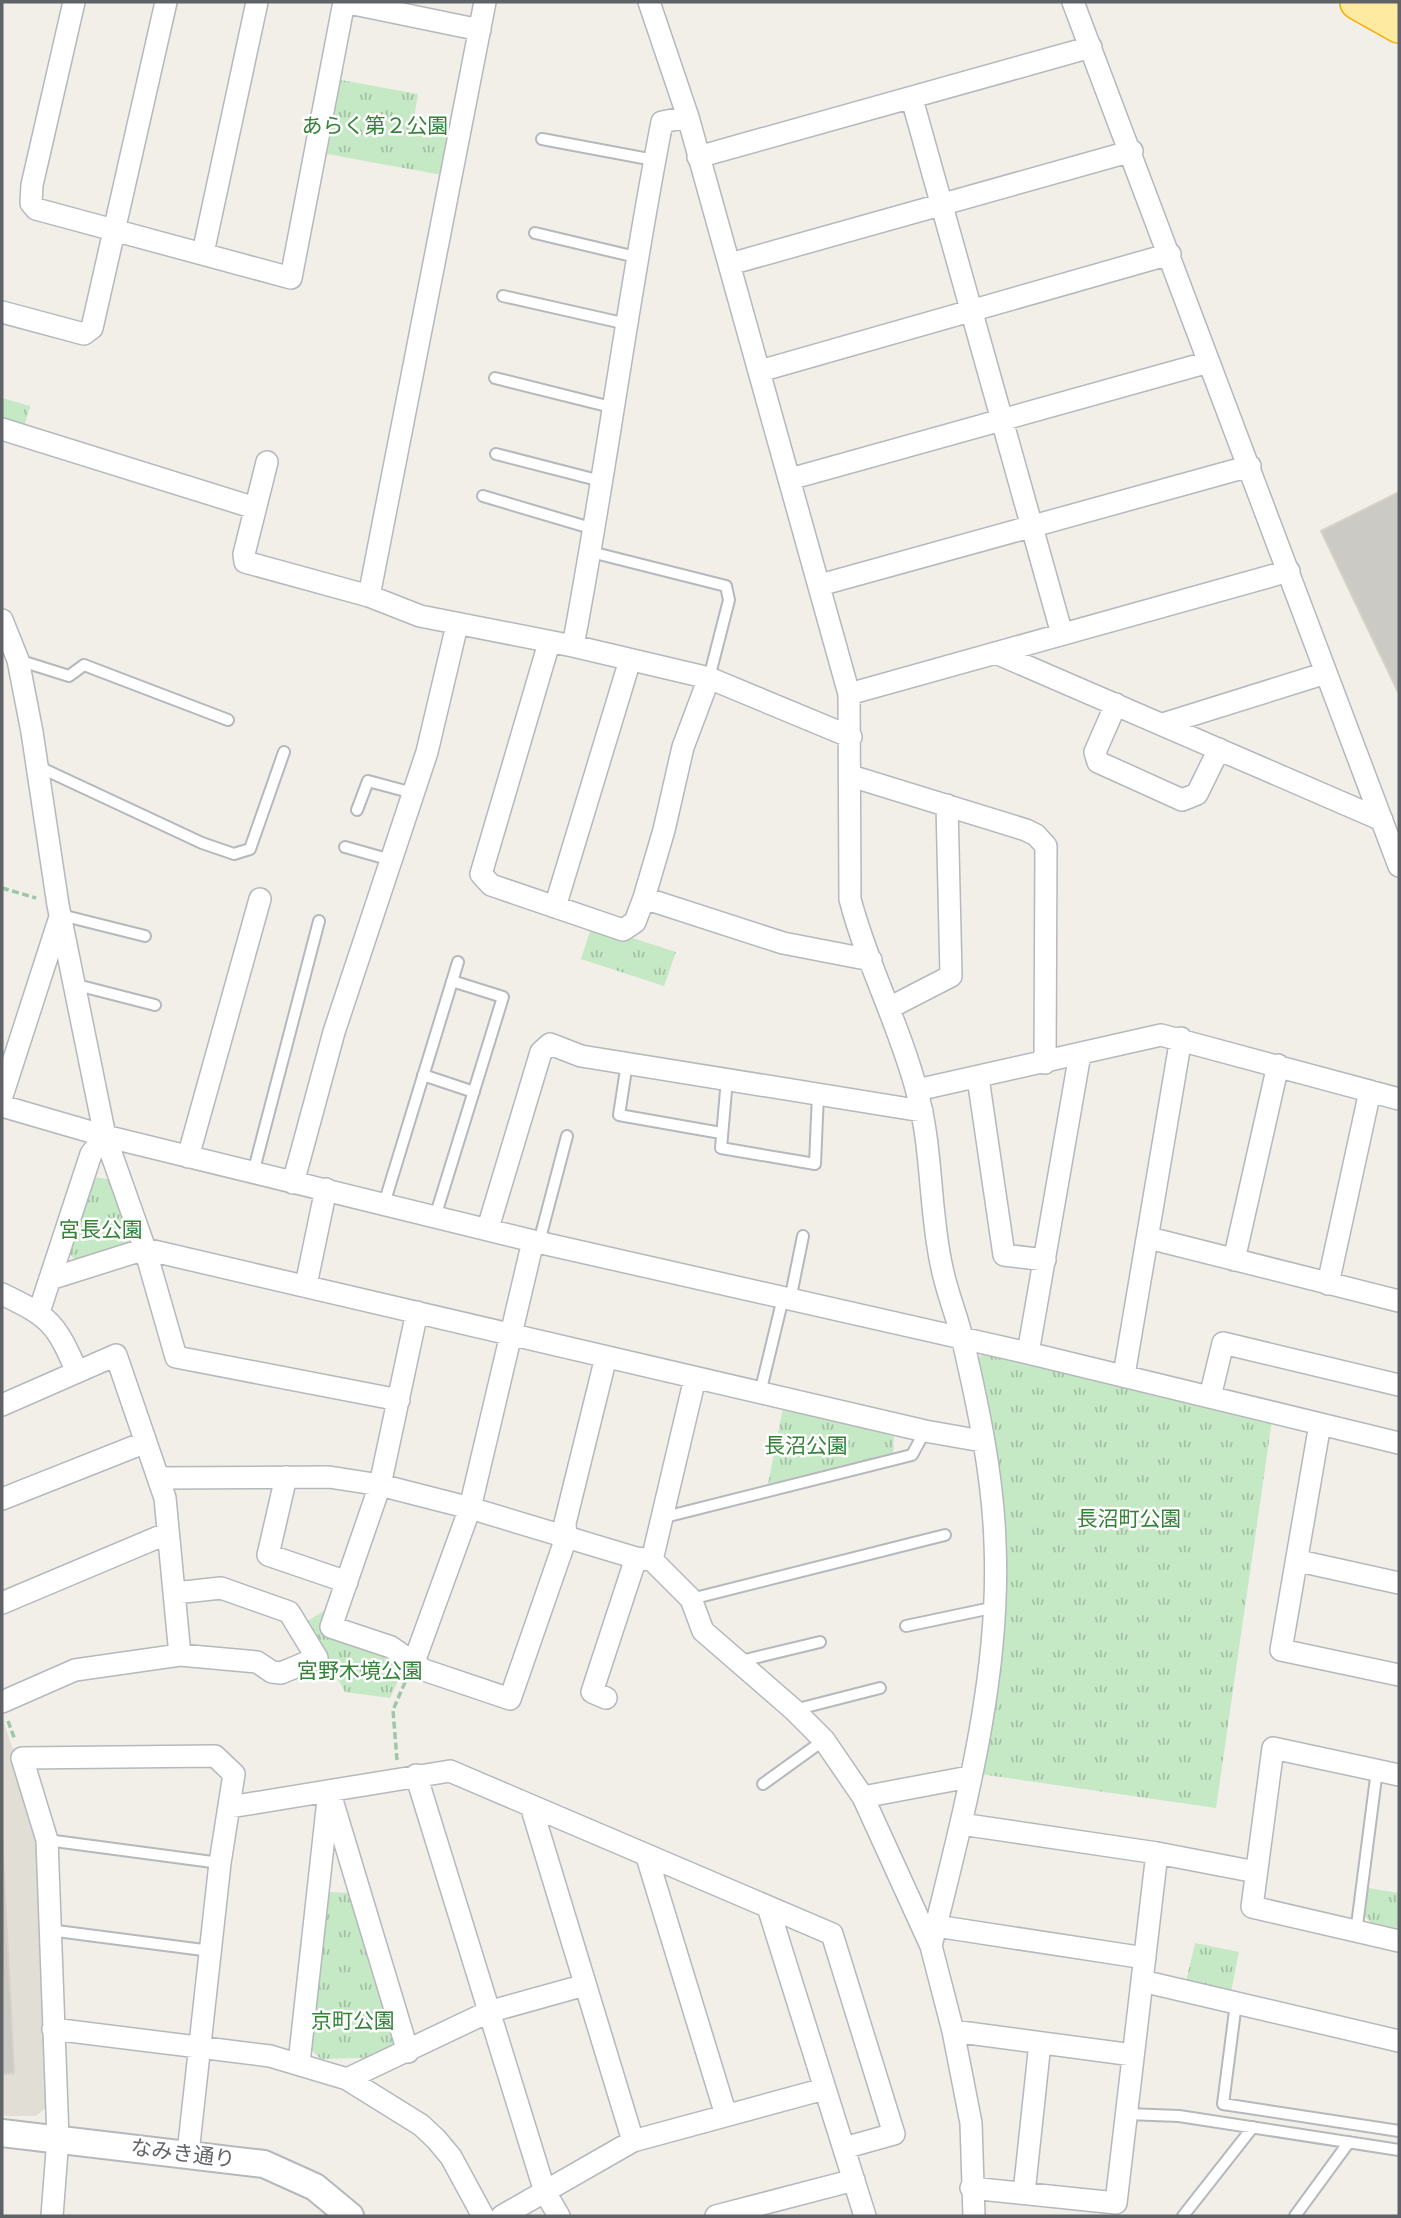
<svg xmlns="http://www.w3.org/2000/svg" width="1401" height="2218" font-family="Arial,'Noto Sans JP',sans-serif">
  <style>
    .education { fill: #e1ded6 }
    .grass { fill: url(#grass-tufts) }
    .building { fill: #cccac5; stroke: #d6d1c6; stroke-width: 2 }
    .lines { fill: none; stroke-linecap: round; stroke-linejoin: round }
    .service-casing { stroke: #b5b8bc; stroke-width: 14 }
    .minor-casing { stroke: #b5b8bc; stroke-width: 24 }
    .tertiary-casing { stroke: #b5b8bc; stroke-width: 30 }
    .trunk-casing { stroke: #f9ab00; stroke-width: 38 }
    .path { stroke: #9cc7a9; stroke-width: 3.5; stroke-dasharray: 7 3.5; stroke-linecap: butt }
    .service { stroke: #fff; stroke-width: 10 }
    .minor { stroke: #fff; stroke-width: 21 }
    .tertiary { stroke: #fff; stroke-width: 26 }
    .trunk { stroke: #feeaa1; stroke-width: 35 }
    .labels { text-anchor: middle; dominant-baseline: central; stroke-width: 5; stroke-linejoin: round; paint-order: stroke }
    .park-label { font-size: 21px; fill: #348238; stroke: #fff }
    .street-label { font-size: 21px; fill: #5f6368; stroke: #fff }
  </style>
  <defs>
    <pattern id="grass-tufts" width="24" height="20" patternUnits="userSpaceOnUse" patternTransform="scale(1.75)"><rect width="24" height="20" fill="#c5e8c5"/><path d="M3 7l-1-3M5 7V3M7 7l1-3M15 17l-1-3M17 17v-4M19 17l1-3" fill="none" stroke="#a3c0a4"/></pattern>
  </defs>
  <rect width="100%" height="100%" fill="#f1efe8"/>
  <path class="education" d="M 2,1717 L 27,1791 L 46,1870 L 48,2106 L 36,2116 L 2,2116 Z"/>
  <path class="grass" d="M 341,80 L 418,94 L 414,118 L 452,125 L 442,175 L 327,154 Z
    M 2,398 L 30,406 L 24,427 L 2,421 Z
    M 592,925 L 676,952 L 664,986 L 581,959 Z
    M 88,1176 L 113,1180 L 133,1239 L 128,1249 L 80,1264 L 67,1252 Z
    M 984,1350 L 1272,1420 L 1216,1808 L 980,1774 L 1003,1623 L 977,1361 Z
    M 783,1408 L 894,1436 L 893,1456 L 768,1484 Z
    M 332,1606 L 323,1629 L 392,1655 L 402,1672 L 390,1698 L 345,1692 L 306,1622 Z
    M 1368,1888 L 1399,1893 L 1399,1929 L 1371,1923 L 1364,1915 Z
    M 328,1892 L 354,1893 L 401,2047 L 395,2057 L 321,2059 L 311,2050 Z
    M 1195,1943 L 1239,1952 L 1231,1992 L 1186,1982 Z"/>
  <path class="building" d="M 1399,492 L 1399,694 L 1321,531 Z
    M 2,1837 L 14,2073 L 2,2074 Z"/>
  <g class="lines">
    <defs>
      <path id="service" d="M 542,139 L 654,160
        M 535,233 L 636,257
        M 503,296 L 627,324
        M 495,378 L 611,407
        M 496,454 L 601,481
        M 483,496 L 594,529
        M 591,552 L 726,586 L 729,600 L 709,678
        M 18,660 L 69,676 L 84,665 L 228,720
        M 37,766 L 202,843 L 234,854 L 250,849 L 284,752
        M 357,810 L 368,781 L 413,793
        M 345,847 L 391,860
        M 61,915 L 145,936
        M 73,984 L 155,1005
        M 627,1063 L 619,1115 L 721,1133
        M 423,1075 L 474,1092
        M 727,1079 L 721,1148 L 815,1164 L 818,1094
        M 253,1173 L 319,921
        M 384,1204 L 458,962
        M 435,1217 L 503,997 L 452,981
        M 539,1242 L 567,1136
        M 790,1300 L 803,1236
        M 760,1393 L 783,1298
        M 661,1518 L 912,1455 L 925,1431
        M 691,1599 L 945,1535
        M 906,1626 L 996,1607
        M 737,1662 L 820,1642
        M 794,1710 L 880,1688
        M 763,1784 L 824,1740
        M 47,1840 L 220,1863
        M 49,1930 L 211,1951
        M 1356,1933 L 1377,1770
        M 1236,2003 L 1223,2104 L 1399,2131
        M 1127,2114 L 1179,2116 L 1399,2150
        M 1183,2216 L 1253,2127
        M 1295,2216 L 1349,2142"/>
      <path id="minor" d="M 74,2 L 32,185 L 31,203 L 36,209 L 291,278 L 344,2
        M 344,2 L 480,30
        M 649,2 L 688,117 L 849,694 L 850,899 C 867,965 900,1026 917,1092 C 933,1149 929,1211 942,1268 C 947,1293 957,1316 963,1341 C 978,1406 993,1476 995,1543 C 1001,1679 963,1815 931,1946
        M 1073,2 L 1399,866
        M 912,99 L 1062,634
        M 698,157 L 1091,47
        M 203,253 L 257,2
        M 730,264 L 1132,151
        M 2,312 L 84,334 L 92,328 L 166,2
        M 760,371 L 1170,254
        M 2,429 L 255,508
        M 267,462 L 244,554 L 245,562 L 369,596 L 420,616 L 573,646 L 709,678 L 851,737
        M 790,479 L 1209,362
        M 820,585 L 1250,466
        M 369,596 L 485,2
        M 2,620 L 18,660 L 32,732 L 58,905 L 105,1136 L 145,1249 L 176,1357 L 399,1400
        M 549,643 L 481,874 L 491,885 L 623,930 L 635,922 L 644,898 L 664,830 L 683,747 L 709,678
        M 573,646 C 606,472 628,296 662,122 L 688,117
        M 996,653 L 1382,820
        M 849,694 L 1289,571
        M 1116,704 L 1095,752 L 1098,762 L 1182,800 L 1197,794 L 1219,749
        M 1163,724 L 1326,673
        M 851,776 L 1026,830 L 1036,835 L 1046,846 L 1045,1063
        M 644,898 L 783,943 L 871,960
        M 555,907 L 630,660
        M 889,1008 L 951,976 L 947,805
        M 978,1078 L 1004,1255 L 1045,1260
        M 917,1090 L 1161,1035 L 1399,1099
        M 2,1096 L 60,917
        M 2,1106 L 105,1136 L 533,1241 L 1028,1353 L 1399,1443
        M 188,1157 L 260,899
        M 293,1183 L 334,1032 L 427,752 L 457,625
        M 488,1228 L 541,1052 L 550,1044 L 581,1056 L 922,1111
        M 1149,1238 L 1399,1301
        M 1234,1260 L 1278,1065
        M 50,1279 L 145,1249 L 925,1431 L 982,1441
        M 1328,1284 L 1370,1091
        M 306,1285 L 326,1189
        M 2,1294 C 50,1317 56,1323 77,1372
        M 39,1312 L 91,1154 L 105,1136
        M 417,1312 L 380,1485 L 331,1627 L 391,1647 L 424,1670 L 510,1699 L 566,1538 L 565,1523 L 606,1357
        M 1028,1353 L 1080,1054
        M 1124,1375 L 1181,1038
        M 695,1378 L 652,1560 L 691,1599 L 703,1631 L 794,1710 L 824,1740 L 863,1797 L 931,1946 L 953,2031 L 971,2123 L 974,2216
        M 1210,1397 L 1223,1343 L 1399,1385
        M 2,1405 L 116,1355 L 165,1498 L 180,1655
        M 1320,1424 L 1281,1650 L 1399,1675
        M 286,1477 L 268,1555 L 347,1582
        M 158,1478 L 329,1477 L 380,1485 L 470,1508 L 636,1558 L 652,1560
        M 2,1499 L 146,1442
        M 1299,1561 L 1399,1583
        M 2,1603 L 168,1533
        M 414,1662 L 470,1508 L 533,1241
        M 606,1698 L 592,1692 L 636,1558
        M 2,1702 L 75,1670 L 180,1655 L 257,1662 L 272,1672 L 281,1673 L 317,1658 L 289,1612 L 221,1588 L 175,1593
        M 416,1775 L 545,2192 L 559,2216
        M 1399,1775 L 1273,1748 L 1252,1907 L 1399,1941
        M 863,1797 L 969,1777
        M 332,1800 L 408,2052
        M 531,1806 L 633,2141
        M 230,1807 L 450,1771 L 832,1934 L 894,2134 L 844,2148
        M 961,1824 L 1157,1853 L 1256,1872
        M 647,1857 L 726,2115
        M 768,1907 L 865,2216
        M 936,1926 L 1145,1958
        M 1142,1981 L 1399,2041
        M 53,2029 L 270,2056 L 347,2079 L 421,2125 L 436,2139 L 451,2157 L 483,2216
        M 953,2031 L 1133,2055
        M 299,2063 L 329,1791
        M 347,2079 L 488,2012 L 585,1985
        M 971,2188 L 1116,2203 L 1157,1853
        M 1024,2193 L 1040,2043
        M 52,2216 L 58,2138 L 47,1840 L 22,1758 L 215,1756 L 234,1774 L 220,1863 L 188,2153
        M 502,2216 L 633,2141 L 824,2089
        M 716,2216 L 854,2180"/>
      <path id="tertiary" d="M 2,2133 L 264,2164 L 315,2187 L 350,2216"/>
      <path id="trunk" d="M 1358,2 L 1399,25"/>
    </defs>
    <use href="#service" class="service-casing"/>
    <use href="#minor" class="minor-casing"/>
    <use href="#tertiary" class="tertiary-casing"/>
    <use href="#trunk" class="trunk-casing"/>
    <path class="path" d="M 2,888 L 36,898
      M 8,1721 L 15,1740
      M 397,1760 L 393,1710 L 406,1680"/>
    <use href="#service" class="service"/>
    <use href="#minor" class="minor"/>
    <use href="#tertiary" class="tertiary"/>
    <use href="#trunk" class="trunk"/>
  </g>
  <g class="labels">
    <g class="park-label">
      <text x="375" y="125">あらく第２公園</text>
      <text x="101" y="1229">宮長公園</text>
      <text x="806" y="1445">長沼公園</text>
      <text x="1129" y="1518">長沼町公園</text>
      <text x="360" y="1670">宮野木境公園</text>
      <text x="353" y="2020">京町公園</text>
    </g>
    <g class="street-label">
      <text transform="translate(183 2153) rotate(7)">なみき通り</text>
    </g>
  </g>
  <rect width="1401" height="2218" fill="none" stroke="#5f6368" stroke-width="7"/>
</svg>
